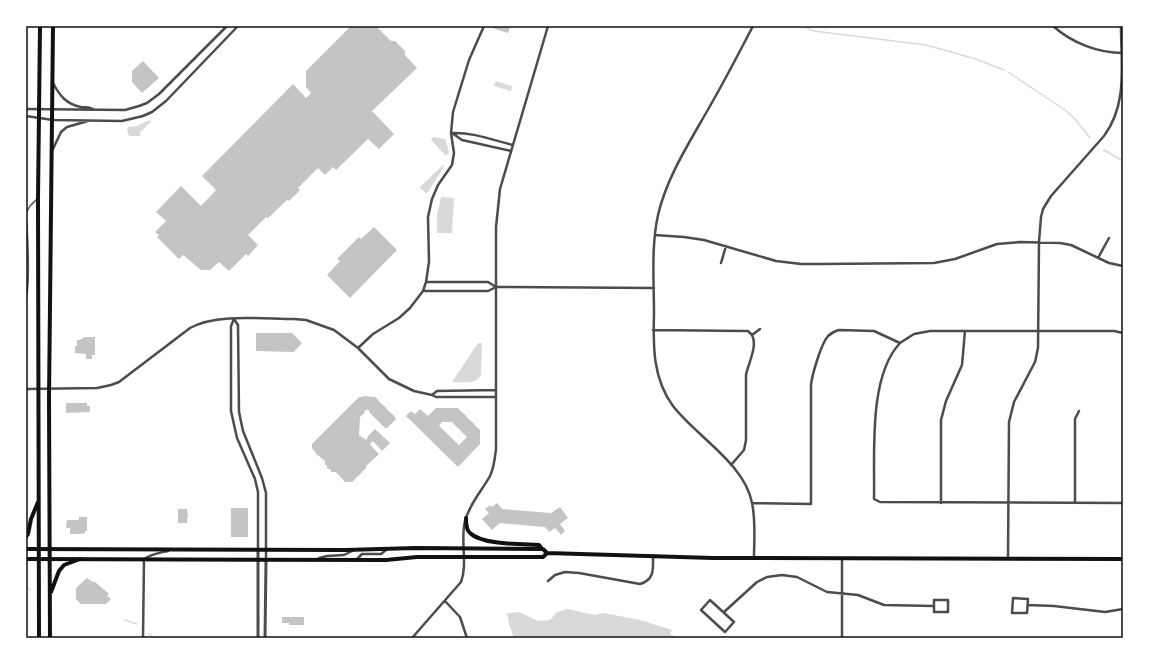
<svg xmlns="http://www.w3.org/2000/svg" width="1149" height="664" font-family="Figtree,sans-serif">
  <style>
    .water { fill: #d9d9d9 }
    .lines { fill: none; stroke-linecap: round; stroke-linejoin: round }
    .stream { stroke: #d9d9d9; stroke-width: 1.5 }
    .building { fill: #c4c4c4; fill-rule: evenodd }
    .service { stroke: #4c4c4c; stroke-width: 1.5 }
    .minor { stroke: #4c4c4c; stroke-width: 2.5 }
    .tertiary { stroke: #4c4c4c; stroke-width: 3 }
    .primary { stroke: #111; stroke-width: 4 }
    .trunk { stroke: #111; stroke-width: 4 }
    .neatline { fill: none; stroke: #111; stroke-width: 1.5 }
  </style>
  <rect width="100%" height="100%" fill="#fff"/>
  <path class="water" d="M 496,81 L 512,86 L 511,91 L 494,86 Z
    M 150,120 L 151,122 L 140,132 L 140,136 L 130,136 L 128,134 L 127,128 L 128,127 L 137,126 Z
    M 433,137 L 445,139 L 449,152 L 446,156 L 431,140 Z
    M 444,164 C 444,169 431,186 428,193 L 426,193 L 420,188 L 420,187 Z
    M 441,197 L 454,198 L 452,233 L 437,233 L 437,215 Z
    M 478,343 L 482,343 L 481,375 C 476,385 463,382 452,382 Z
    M 568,609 L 595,615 L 603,613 L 640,620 L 672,630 L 670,634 L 679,638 L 514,638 L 509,624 L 507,613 L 519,612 L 538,621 L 550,620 L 557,612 Z"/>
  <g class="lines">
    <path class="stream" d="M 802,26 L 814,31 L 926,45 L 976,59 L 1004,70
      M 1008,72 L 1065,110 L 1076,120 L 1090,138
      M 1104,150 L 1123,161
      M 26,586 L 30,590
      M 125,620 L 137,624
      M 149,634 L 154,638"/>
  </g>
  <path class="building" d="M 351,26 L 376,26 L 391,41 L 395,41 L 405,51 L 405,55 L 417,68 L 372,111 L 394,134 L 379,149 L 368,139 L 336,170 L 333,167 L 325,175 L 318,168 L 298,188 L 300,190 L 289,201 L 287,200 L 268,218 L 266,217 L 248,235 L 258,245 L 248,256 L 246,254 L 229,271 L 219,262 L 210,270 L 201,270 L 183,255 L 179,259 L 157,237 L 159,235 L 155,232 L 166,221 L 156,212 L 181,186 L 201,206 L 216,190 L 202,176 L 293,84 L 306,98 L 311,93 L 306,87 L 306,71 Z
    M 492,26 L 507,26 L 510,27 L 508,33 L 492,28 Z
    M 143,61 L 159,78 L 142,93 L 132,82 L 132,71 Z
    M 374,227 L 397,250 L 350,298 L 327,275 L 340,261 L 337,259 L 359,237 L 361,239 Z
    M 256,333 L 292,333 L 302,343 L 294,352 L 256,351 Z
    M 84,337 L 95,337 L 95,355 L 92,355 L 92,359 L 86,359 L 86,354 L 75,353 L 75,346 L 77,346 L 77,340 L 80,340 Z
    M 363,396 L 375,397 L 395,417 L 396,419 L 387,428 L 385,428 L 369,412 L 369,410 L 365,410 L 365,412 L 360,417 L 359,435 L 366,440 L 368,437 L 368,436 L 375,429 L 390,443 L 382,451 L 373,441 L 370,444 L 373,448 L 379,454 L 366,466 L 366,468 L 352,482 L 345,482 L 336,472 L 331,472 L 331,470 L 327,468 L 327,465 L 325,465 L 325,461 L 319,456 L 316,454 L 315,452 L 312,448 L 312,444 L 359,397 L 363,397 Z
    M 67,403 L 87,403 L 87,406 L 90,406 L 90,412 L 66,413 L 66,404 Z
    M 436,408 L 458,408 L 480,430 L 480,444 L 458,467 L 406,416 L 411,411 L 415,414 L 420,409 L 428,416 ZM 442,422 L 452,422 L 467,437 L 459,445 L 439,426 Z
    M 497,503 L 502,509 L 551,513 L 560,507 L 568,518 L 560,524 L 565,531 L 561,535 L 555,528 L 549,532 L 545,527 L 500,523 L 492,530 L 482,519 L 489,513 L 485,509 L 490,505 L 492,507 Z
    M 231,508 L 248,508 L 248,537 L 231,537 Z
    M 178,509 L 187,509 L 188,517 L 187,517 L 187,523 L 178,523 Z
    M 79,517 L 87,517 L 87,531 L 85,531 L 85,533 L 80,534 L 70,534 L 70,528 L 67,528 L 66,526 L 67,520 L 79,520 Z
    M 87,578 L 93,582 L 94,581 L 109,594 L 107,596 L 111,599 L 106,604 L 81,604 L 76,599 L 76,589 L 78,586 Z
    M 282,617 L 304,617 L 304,625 L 289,625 L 289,623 L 282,623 Z"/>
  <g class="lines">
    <path class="service" d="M 26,213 L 30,206 L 37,199
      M 26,220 L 27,224 C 28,250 30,277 26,302"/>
    <path class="minor" d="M 753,26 C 739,53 725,80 710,106 C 691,140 667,176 658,215 C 651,247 654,281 654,314 C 653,347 653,379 673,406 C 697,437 745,464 752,503 C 756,521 754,540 754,558
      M 1053,26 C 1072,43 1098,53 1123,53
      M 53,83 C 60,96 66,104 81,107 C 85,107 89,107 93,109
      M 26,109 L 125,110 L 139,106 L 147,103 L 159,94 L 227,26
      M 26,116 L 53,120 L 122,121 L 143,116 L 152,112 L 166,101 L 238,26
      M 452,133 L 462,140 L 511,151
      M 452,133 C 472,132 493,140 513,145
      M 53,149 L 61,132 L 67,127 L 88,121
      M 655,235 L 684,237 L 704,240 L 776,261 L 801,264 L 819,264 L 934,263 L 955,259 L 997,244 L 1020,242 L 1060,243 L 1071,245 L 1109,263 L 1123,266
      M 1098,258 L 1109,238
      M 721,263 L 726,246
      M 426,282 L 488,282 L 496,287 L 654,288
      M 423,291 L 488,291 L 496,287
      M 234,319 L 238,325 L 239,412 L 243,431 L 262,478 L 266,493 L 266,560
      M 234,319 L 231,326 L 231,411 L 237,438 L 255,479 L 258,492 L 258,550
      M 653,330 L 744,331 L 748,331 L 752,335 L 760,329
      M 900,343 C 868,377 875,454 874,499 L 880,502 L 1123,503
      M 358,348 L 373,334 L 399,318 L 410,308 L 423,291 L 426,282 L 429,262 L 428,217 L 432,199 L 438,185 L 452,165 L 454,153 L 451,133 L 453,112 L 469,60 L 484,26
      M 26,389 L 97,388 L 111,385 L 119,382 L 190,328 C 216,313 264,319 294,319 L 306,320 L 334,330 L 358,348 L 389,379 L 414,391 L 432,395 L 436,397 L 496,397
      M 432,395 L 437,391 L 496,390
      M 731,465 L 744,450 L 746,440 L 746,375 C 748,364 758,346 752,335
      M 752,503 L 811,504 L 811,385 C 812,375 821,344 828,336 C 831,333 835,331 839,330 L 874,331 L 900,343 L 914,334 L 930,331 L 1114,331 L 1123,333
      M 941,503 L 941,420 L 946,401 L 962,365 L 965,331
      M 1075,503 L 1075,419 L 1079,411
      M 319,558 L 327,556 L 344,555 L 354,550
      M 842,559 L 842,638
      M 1008,559 L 1009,422 L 1014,402 L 1035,362 L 1038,348 L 1039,242 L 1041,217 L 1043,209 L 1051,196 L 1104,136 C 1128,104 1121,64 1121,26
      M 356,560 L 362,554 L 381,554 L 386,550
      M 548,581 L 555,575 L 565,572 L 579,573 L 640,584 C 655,580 653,568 653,556
      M 1013,598 L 1028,599 L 1027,613 L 1012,613 Z
      M 710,600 L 734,622 L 725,632 L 701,610 Z
      M 934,600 L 948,600 L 948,612 L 934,612 Z
      M 445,601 L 460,617 L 467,638
      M 1028,605 L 1054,606 L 1105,612 L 1123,609
      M 724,612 L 757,582 L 767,577 L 782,575 L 797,577 L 827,592 L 858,595 L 884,605 L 934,606
      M 143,638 L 144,559 C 151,554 159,553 168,551
      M 412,638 L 461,582 C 468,564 460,541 465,521 C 470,503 481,492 490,476 C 494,468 495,458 496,449 L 496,227 L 500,189 L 548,26"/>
    <path class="tertiary" d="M 258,550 L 258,638
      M 265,638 L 266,560"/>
    <path class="primary" d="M 466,518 C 466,523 466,530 470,533 C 482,545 522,544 539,545 L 542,549
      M 26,549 L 345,550 L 416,548 L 543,549 L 547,553 L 713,558 L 1123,559
      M 26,559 L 386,560 L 417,557 L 543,557 L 547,553"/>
    <path class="trunk" d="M 26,537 L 28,534 L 31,519 L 38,502
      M 51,592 L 59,571 L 64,565 L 80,559
      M 39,638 L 38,198 L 40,26
      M 50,638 L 49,398 L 53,26"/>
  </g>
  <rect width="1149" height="664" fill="none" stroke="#ffffff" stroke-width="54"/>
  <rect x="27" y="27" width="1095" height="610" class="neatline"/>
</svg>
